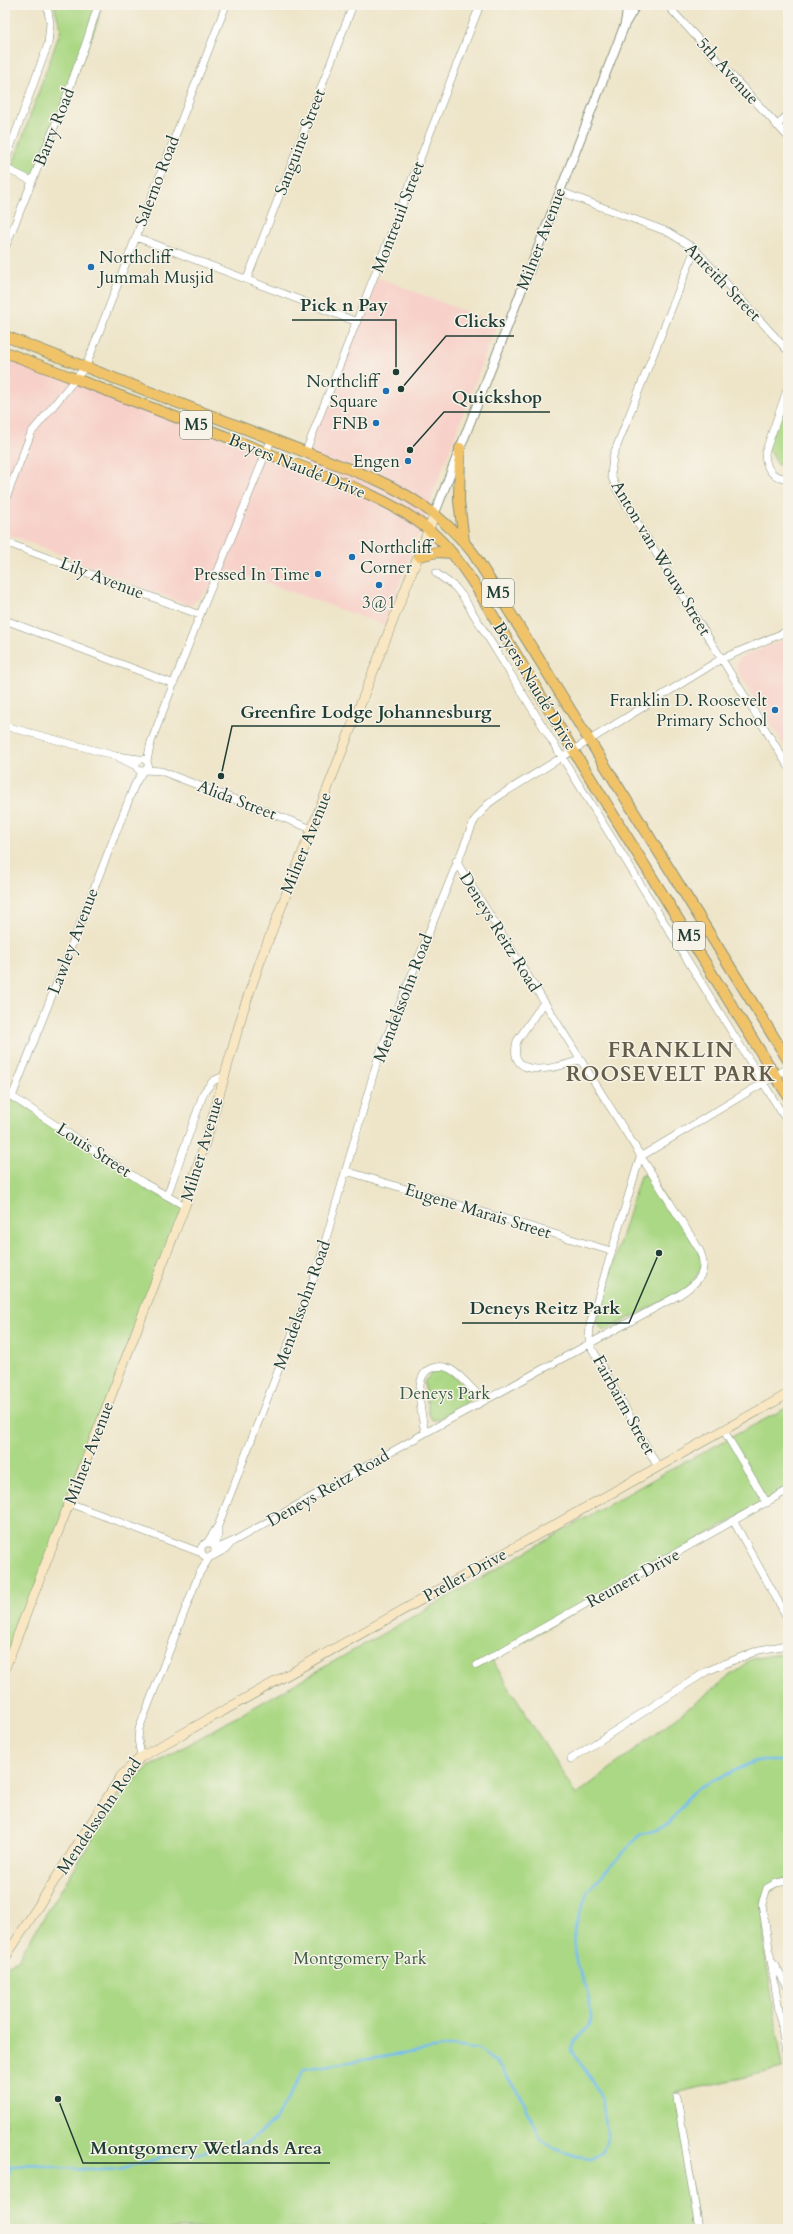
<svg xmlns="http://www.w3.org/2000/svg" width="793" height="2234" font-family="Cardo,serif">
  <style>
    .built { fill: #f7d1c9 }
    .green { fill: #abd884; stroke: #658a5c }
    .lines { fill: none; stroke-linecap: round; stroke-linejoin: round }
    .stream { stroke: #77beef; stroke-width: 2.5 }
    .minor-casing { stroke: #86917e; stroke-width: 8 }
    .tertiary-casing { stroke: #86917e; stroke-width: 10 }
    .secondary-casing { stroke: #86917e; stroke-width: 10 }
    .primary-casing { stroke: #86917e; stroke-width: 12 }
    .minor { stroke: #fff; stroke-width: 7 }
    .tertiary { stroke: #fff; stroke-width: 8 }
    .secondary { stroke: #f9e7c3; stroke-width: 9 }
    .primary { stroke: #f1c369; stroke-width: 10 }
    .poi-dot { fill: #1f6fb2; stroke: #f7f3e8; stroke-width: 1.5 }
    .labels { text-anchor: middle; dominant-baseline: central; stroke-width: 3; stroke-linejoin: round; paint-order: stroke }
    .shield { fill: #f7f3e8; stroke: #60746a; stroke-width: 1 }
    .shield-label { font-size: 16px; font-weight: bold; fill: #1f3d34 }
    .street-label { font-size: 17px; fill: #1f3d34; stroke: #f7f3e8 }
    .poi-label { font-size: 17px; fill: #1f3d34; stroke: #f7f3e8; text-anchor: end }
    .park-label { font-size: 17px; fill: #3b5c44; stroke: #f7f3e8 }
    .district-label { font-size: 21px; font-weight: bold; letter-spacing: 1px; fill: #635d4a; stroke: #f7f3e8 }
    .leader { fill: none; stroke: #1f3d34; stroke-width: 1.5 }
    .callout-dot { fill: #1f3d34; stroke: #f7f3e8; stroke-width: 1.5 }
    .callout-label { font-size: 18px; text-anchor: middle; font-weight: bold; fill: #1f3d34; stroke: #f7f3e8; stroke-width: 3; stroke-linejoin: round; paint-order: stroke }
  </style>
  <rect width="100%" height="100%" fill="#f7f3e8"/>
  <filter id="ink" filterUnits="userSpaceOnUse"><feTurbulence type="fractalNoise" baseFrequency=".025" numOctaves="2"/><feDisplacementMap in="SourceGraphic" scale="8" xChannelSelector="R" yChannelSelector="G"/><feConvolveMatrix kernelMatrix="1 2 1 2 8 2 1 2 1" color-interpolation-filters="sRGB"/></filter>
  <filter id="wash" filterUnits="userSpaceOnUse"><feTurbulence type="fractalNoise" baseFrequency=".012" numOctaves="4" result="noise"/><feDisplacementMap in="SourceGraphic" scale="16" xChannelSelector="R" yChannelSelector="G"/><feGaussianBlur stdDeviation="0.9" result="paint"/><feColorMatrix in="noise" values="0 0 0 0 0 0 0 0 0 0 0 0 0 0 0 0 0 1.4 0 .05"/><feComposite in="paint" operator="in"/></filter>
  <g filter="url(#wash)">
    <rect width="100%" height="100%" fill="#eee5c9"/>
    <path class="built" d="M 377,277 L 497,324 L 384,625 L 230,570 L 190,606 L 5,533 L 5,357 L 301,467 Z
      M 788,638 L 788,752 L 736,669 L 739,658 Z"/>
    <path class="green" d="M 54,5 L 101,5 L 97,23 L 35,177 L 12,167 L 61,29 Z
      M 788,390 L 788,465 L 778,465 L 767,446 Z
      M 5,1093 L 185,1206 L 5,1668 Z
      M 647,1174 L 699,1249 L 704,1266 L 687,1289 L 604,1331 L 596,1323 L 597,1317 L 640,1176 Z
      M 445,1369 L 470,1391 C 474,1406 446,1414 436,1420 L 432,1420 L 429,1414 L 424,1382 L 434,1370 Z
      M 788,1407 L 788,1488 L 492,1660 L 576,1795 L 752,1659 L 788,1652 L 788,1880 L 782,1880 L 762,1901 L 765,1952 L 783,2068 L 676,2093 L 698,2229 L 5,2229 L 5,1967 L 18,1959 L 123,1790 L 149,1767 L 666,1472 Z"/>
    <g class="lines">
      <path class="stream" d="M 5,2167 L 34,2164 L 60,2168 L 119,2170 L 168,2156 L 213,2151 L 249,2141 L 275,2121 L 304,2069 L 454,2046 L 479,2050 L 496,2062 L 522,2098 L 540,2139 L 553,2148 L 570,2155 L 590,2158 L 603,2154 L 608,2139 L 602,2099 L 592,2080 L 571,2050 L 574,2041 L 587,2029 L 591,2018 L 589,1994 L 576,1963 L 574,1931 L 588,1890 L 641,1834 L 653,1831 L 669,1824 L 687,1798 L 697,1788 L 756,1761 L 788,1761
        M 5,2188 L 11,2166"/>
    </g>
  </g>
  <g filter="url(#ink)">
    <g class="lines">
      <defs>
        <path id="minor" d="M 667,5 L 788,137
          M 777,126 L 788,114
          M 5,162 L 48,44 L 50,23 L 47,5
          M 5,168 L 32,181
          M 559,191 L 668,232 L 695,249 L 788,351
          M 136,237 L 357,322
          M 5,248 L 64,103 L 86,43 L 98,5
          M 695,249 L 613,456 L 611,475 L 617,490 L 788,766
          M 247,279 L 353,5
          M 788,387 L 765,453 C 766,469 771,478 788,478
          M 306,451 L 480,5
          M 5,501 L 31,433 L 86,366 L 226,5
          M 5,542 L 200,615
          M 436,573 L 455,587 L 463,597 L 788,1123
          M 5,620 L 174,684
          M 5,726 L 116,756 L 139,759
          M 118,757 L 136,766
          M136 765a6 6 0 1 1 12 0a6 6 0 1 1-12 0Z
          M 147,761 L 151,742 L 200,615 L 272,438
          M 145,770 L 161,771 L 312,829
          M 544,1002 L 517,1041 C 506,1083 560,1067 580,1060
          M 5,1092 L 144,1183 L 185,1206
          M 12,1097 L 135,784 L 143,771
          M 346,1171 L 611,1251
          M 167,1196 L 204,1092 L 213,1081 L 224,1076
          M 724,1431 L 767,1503
          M 425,1433 C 422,1416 411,1375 432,1368 C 438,1366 445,1366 450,1369 C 463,1376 473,1391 484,1401
          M 658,1467 L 589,1343 L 590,1324 L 640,1157 L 788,1068
          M 69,1503 L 202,1553
          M 734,1522 L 788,1619
          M201 1550a7 7 0 1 1 14 0a7 7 0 1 1-14 0Z
          M 207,1543 L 218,1526 L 317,1270 L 378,1058 L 474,821 L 488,804 L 499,796 L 721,659 L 788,631
          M 214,1546 L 218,1535 L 218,1526
          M 216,1549 L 232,1542 L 425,1433 L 679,1295 C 698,1283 710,1272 699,1249 L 456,861
          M 213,1556 L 226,1549 L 232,1542
          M 477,1665 L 788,1490
          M 141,1757 L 138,1739 L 139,1729 L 199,1574 L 209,1558
          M 571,1759 L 707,1671 L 759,1650 L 788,1645
          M 788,1881 L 776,1883 L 767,1888 L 762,1904 L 788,2067
          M 773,1963 L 788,1987
          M 677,2097 L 699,2229"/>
        <path id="tertiary" d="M 625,23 L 628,5
          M 435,513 L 625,24 L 636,5"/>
        <path id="secondary" d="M 5,1668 L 185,1206 L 210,1127 L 244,1008 L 261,959 L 435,513
          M 5,1958 L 113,1789 L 121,1776 L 141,1757 L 788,1394"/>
        <path id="primary" d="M 5,336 L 375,479 C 413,496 447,520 473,553 L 788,1060
          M 5,352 C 99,388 194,423 287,461 C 335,480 387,497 428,529 C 448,545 462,566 476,587 L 573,750 L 788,1096
          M 460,448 L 459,501 L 464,541
          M 419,556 L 437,552 L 452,553"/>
      </defs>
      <use href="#minor" class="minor-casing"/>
      <use href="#tertiary" class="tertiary-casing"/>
      <use href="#secondary" class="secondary-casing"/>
      <use href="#primary" class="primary-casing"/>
      <use href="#minor" class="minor"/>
      <use href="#tertiary" class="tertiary"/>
      <use href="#secondary" class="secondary"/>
      <use href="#primary" class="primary"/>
    </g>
  </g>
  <g class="poi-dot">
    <circle cx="91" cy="267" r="4"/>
    <circle cx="386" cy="391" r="4"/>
    <circle cx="376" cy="423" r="4"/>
    <circle cx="408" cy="461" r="4"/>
    <circle cx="352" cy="557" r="4"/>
    <circle cx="318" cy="574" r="4"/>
    <circle cx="379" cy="585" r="4"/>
    <circle cx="775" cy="710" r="4"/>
  </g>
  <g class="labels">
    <g class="shield">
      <rect x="180" y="411" width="32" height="28" rx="3"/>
      <rect x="482" y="579" width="32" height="28" rx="3"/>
      <rect x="673" y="922" width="32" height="28" rx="3"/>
    </g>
    <g class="shield-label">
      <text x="196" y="425">M5</text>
      <text x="498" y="593">M5</text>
      <text x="689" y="936">M5</text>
    </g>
    <g class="street-label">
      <text transform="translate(728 71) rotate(48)">5th Avenue</text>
      <text transform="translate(54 127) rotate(-68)">Barry Road</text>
      <text transform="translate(300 142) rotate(-69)">Sanguine Street</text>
      <text transform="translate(157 181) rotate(-69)">Salerno Road</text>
      <text transform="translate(398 217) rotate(-69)">Montreuil Street</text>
      <text transform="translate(541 239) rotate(-69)">Milner Avenue</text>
      <text transform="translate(723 282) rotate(46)">Anreith Street</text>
      <text transform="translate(297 466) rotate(22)">Beyers Naudé Drive</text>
      <text transform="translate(661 558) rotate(59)">Anton van Wouw Street</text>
      <text transform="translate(102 578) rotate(21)">Lily Avenue</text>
      <text transform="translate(535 686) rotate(59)">Beyers Naudé Drive</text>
      <text transform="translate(237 800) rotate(21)">Alida Street</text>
      <text transform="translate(306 843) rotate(-68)">Milner Avenue</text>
      <text transform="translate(500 932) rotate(58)">Deneys Reitz Road</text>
      <text transform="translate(73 941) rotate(-69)">Lawley Avenue</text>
      <text transform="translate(403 998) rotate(-69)">Mendelssohn Road</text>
      <text transform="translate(202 1149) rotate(-73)">Milner Avenue</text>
      <text transform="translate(94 1150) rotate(33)">Louis Street</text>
      <text transform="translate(478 1211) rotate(17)">Eugene Marais Street</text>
      <text transform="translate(302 1305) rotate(-70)">Mendelssohn Road</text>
      <text transform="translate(624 1405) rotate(61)">Fairbairn Street</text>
      <text transform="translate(89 1453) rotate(-69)">Milner Avenue</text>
      <text transform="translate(328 1488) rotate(-30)">Deneys Reitz Road</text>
      <text transform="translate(465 1575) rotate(-29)">Preller Drive</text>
      <text transform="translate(633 1578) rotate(-29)">Reunert Drive</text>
      <text transform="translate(99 1816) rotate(-56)">Mendelssohn Road</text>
    </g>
    <g class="poi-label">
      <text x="99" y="257" text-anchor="start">Northcliff<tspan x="99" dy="20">Jummah Musjid</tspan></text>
      <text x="378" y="381">Northcliff<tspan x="378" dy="20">Square</tspan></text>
      <text x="368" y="423">FNB</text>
      <text x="400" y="461">Engen</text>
      <text x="360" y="547" text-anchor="start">Northcliff<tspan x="360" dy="20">Corner</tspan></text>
      <text x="310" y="574">Pressed In Time</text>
      <text x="379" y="602" text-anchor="middle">3@1</text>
      <text x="767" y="700">Franklin D. Roosevelt<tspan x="767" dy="20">Primary School</tspan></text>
    </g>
    <g class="park-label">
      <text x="445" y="1393">Deneys Park</text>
      <text x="360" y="1958">Montgomery Park</text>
    </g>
    <g class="district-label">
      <text x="671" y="1050">FRANKLIN<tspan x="671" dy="24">ROOSEVELT PARK</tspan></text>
    </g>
  </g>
  <path class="leader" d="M396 372L396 320H292M401 389L446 336H514M410 450L444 412H550M221 776L232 726H500M659 1253L629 1323H462M58 2099L83 2163H330"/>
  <g class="callout-dot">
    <circle cx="396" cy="372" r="4"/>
    <circle cx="401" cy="389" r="4"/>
    <circle cx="410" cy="450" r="4"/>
    <circle cx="221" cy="776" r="4"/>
    <circle cx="659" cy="1253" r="4"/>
    <circle cx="58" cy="2099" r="4"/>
  </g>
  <g class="callout-label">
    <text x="344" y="311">Pick n Pay</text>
    <text x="480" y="327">Clicks</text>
    <text x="497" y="403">Quickshop</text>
    <text x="366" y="718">Greenfire Lodge Johannesburg</text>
    <text x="545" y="1314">Deneys Reitz Park</text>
    <text x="206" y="2154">Montgomery Wetlands Area</text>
  </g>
  <rect width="793" height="2234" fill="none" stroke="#f7f3e8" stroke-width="20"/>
</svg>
